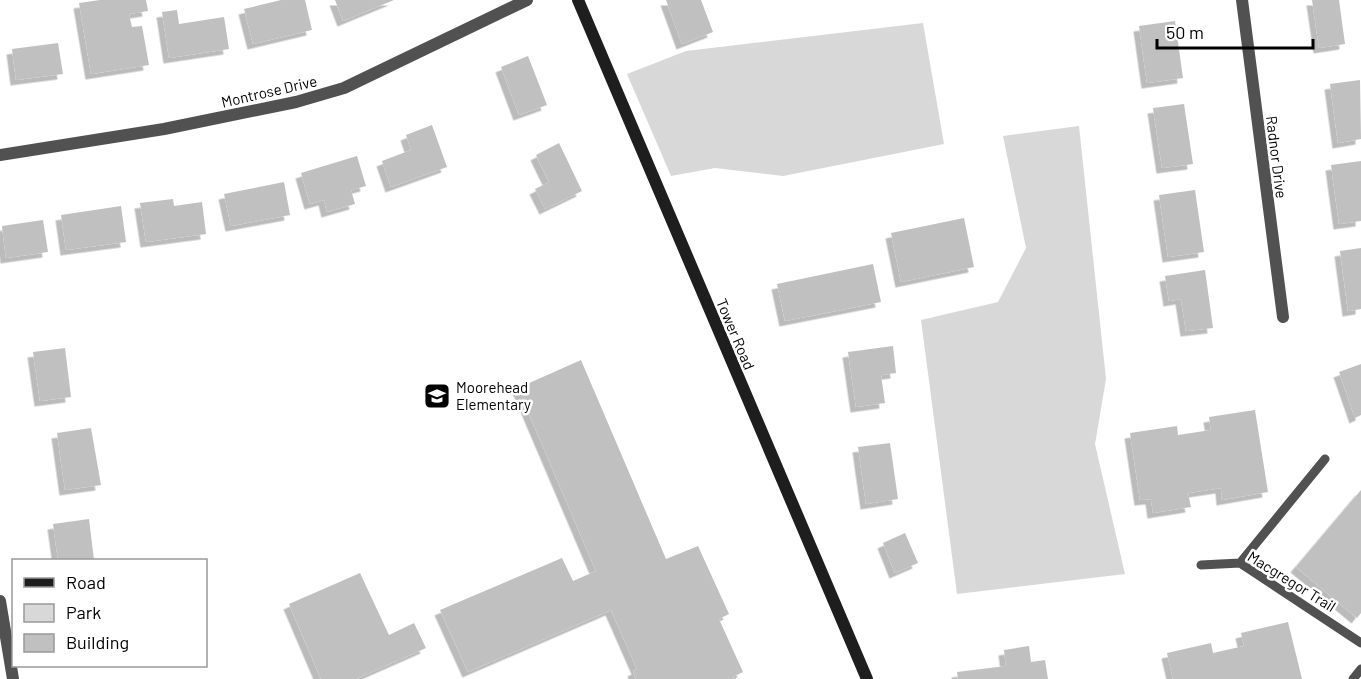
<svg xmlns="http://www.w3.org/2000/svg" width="1361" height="679" font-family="Barlow,sans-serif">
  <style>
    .green { fill: #d8d8d8 }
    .building { fill: #c0c0c0; filter: url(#shadow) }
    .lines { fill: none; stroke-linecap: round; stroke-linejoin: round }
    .lane { stroke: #515151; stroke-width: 9 }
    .street { stroke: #515151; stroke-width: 12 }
    .secondary { stroke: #1e1e1e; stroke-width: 12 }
    .labels { text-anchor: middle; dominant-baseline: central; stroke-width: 5; stroke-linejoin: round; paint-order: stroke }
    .street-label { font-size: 15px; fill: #000; stroke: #fff }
    .poi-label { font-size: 15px; fill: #000; stroke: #fff; text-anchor: start }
  </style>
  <defs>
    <filter id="shadow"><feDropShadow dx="-5.5" dy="5.5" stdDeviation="0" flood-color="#0004"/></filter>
  </defs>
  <rect width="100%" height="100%" fill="#fff"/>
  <path class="green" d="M 923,23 L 944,144 L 783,176 L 715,168 L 671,176 L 627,74 L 686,51 Z
    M 1079,126 L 1106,379 L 1095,444 L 1125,574 L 957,594 L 921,320 L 998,302 L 1026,248 L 1003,136 Z"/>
  <path class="building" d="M 100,0 L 146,0 L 148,11 L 129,14 L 132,27 L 142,26 L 149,65 L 91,74 L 79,3 Z
    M 281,0 L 305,0 L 312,30 L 253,44 L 244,9 Z
    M 335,0 L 394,0 L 343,21 Z
    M 666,0 L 701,0 L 713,32 L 682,44 Z
    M 1312,0 L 1339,0 L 1345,44 L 1319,48 Z
    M 177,10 L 179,24 L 224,17 L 229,49 L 169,58 L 162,12 Z
    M 1175,21 L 1183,78 L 1147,83 L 1139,26 Z
    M 58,43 L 63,74 L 16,80 L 12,49 Z
    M 528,56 L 547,105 L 519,115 L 501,67 Z
    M 1360,80 L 1361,139 L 1338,143 L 1330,84 Z
    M 1184,104 L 1193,164 L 1162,168 L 1153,108 Z
    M 432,125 L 447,167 L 391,187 L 382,161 L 411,150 L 406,135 Z
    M 559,143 L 582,191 L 545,209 L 535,189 L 549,182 L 536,155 Z
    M 357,156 L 366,186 L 351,190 L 355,204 L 327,212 L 324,200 L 310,204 L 301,173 Z
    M 1361,161 L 1361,221 L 1339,224 L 1331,165 Z
    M 284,182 L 290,215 L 231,226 L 224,194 Z
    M 1195,190 L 1204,252 L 1168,257 L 1159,195 Z
    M 173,199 L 174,206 L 202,202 L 206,234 L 146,242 L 140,203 Z
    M 121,206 L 126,242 L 66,250 L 61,215 Z
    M 964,218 L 974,267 L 901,282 L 891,233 Z
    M 43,220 L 48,252 L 6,258 L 2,226 Z
    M 1361,248 L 1361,309 L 1348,311 L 1340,251 Z
    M 873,264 L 881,302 L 785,321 L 777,284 Z
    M 1205,270 L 1213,328 L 1186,331 L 1181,299 L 1169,301 L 1165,276 Z
    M 893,346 L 896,373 L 881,375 L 885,403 L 856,407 L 848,352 Z
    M 65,348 L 71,397 L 40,401 L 33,352 Z
    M 581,360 L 666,559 L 698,546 L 729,614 L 719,619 L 743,672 L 733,677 L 734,679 L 636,679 L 633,671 L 637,669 L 611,610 L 468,672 L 440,610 L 562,558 L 573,581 L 596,571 L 518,388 Z
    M 1361,364 L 1361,415 L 1355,418 L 1339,372 Z
    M 1255,410 L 1268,492 L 1222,500 L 1221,488 L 1188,493 L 1191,507 L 1153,513 L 1151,499 L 1140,500 L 1130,433 L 1177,426 L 1178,435 L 1211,430 L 1209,417 Z
    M 91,428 L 101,485 L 65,490 L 57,433 Z
    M 890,443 L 898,499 L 866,504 L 858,447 Z
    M 1361,490 L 1361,613 L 1357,618 L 1296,567 Z
    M 89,519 L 94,560 L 58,560 L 53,524 Z
    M 905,533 L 918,563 L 895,573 L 883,543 Z
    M 360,573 L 389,635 L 414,623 L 426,648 L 356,679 L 321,679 L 289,604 Z
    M 1288,622 L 1302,679 L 1173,679 L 1167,653 L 1211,643 L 1213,653 L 1244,646 L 1241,633 Z
    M 1029,646 L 1031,662 L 1045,660 L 1048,679 L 958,679 L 957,672 L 1006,666 L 1004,650 Z"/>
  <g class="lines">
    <path class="lane" d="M 1240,563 L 1325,459
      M 1201,565 L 1240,563 L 1361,643
      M 1353,679 L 1361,669"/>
    <path class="street" d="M 1242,0 L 1283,317
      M 0,155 L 164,129 L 296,102 L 344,88 L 527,0
      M 0,601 L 13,679"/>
    <path class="secondary" d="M 578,0 L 867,679"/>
  </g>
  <defs>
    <symbol id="school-square" viewBox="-11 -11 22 22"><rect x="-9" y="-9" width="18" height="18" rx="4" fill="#000" stroke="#fff"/><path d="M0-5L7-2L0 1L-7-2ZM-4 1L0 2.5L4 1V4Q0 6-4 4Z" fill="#fff"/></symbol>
  </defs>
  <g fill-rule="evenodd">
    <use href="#school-square" x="422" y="381" width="30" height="30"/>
  </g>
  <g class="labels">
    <g class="street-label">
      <text transform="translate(269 91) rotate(-13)">Montrose Drive</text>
      <text transform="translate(1277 157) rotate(83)">Radnor Drive</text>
      <text transform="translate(736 334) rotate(67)">Tower Road</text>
      <text transform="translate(1292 581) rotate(32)">Macgregor Trail</text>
    </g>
    <g class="poi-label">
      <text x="456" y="387">Moorehead<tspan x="456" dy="17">Elementary</tspan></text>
    </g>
  </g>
  <rect x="12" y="559" width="195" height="108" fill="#ffffff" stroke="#999999" stroke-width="1.5"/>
  <rect x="24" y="578" width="30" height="9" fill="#1e1e1e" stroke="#999999" stroke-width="1.5"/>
  <text x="66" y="589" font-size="18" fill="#000000">Road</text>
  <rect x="24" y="604" width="30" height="18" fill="#d8d8d8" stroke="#999999" stroke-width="1.5"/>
  <text x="66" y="619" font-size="18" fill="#000000">Park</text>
  <rect x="24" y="634" width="30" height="18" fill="#c0c0c0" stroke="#999999" stroke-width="1.5"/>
  <text x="66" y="649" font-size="18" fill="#000000">Building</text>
  <path d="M1157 39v9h156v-9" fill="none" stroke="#000000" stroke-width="3"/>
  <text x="1166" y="39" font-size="18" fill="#000000" stroke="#ffffff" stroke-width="4.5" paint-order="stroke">50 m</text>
</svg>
